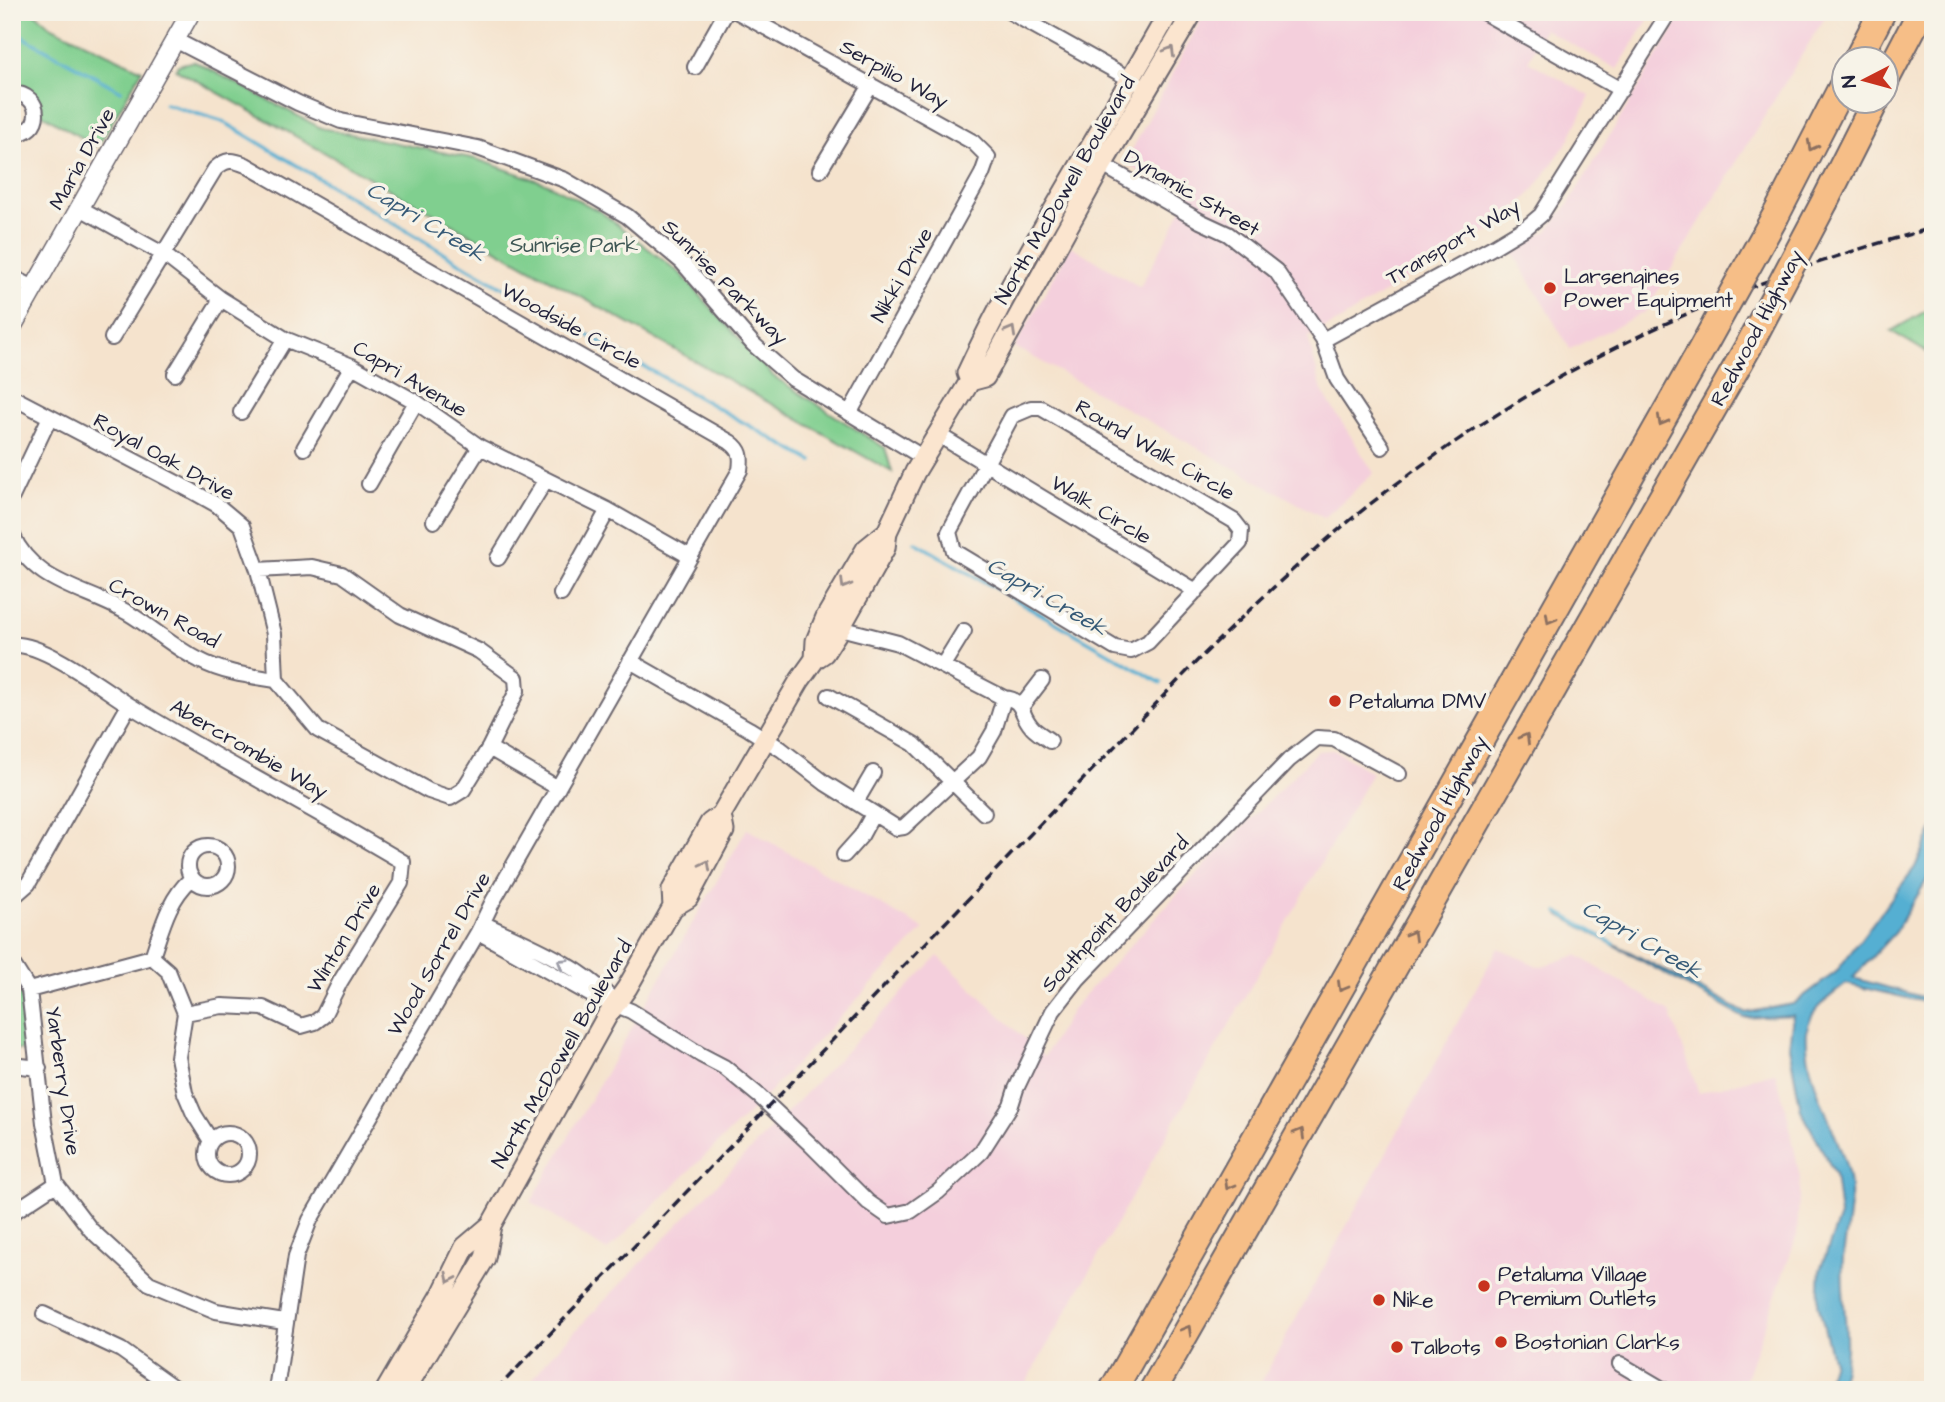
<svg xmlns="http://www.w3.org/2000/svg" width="1945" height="1402" font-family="'Architects Daughter',sans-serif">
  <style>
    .built { fill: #f4cfdc }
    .green { fill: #80cf8f; stroke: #517865; stroke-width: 2 }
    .water { fill: #55afd2; stroke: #3c6886; stroke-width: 2 }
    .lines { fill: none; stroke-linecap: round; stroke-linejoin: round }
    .stream { stroke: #55afd2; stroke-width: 3.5 }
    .minor-casing { stroke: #6c666e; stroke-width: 18 }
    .tertiary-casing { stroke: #6c666e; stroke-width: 21 }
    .secondary-casing { stroke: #6c666e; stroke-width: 23 }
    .motorway-casing { stroke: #6c666e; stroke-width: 30 }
    .minor { stroke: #fff; stroke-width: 14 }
    .tertiary { stroke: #fff; stroke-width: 18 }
    .secondary { stroke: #fbe5cf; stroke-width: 19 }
    .motorway { stroke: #f6be87; stroke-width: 26 }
    .rail { stroke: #22223b; stroke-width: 3.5; stroke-dasharray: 10 5; stroke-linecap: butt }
    .motorway-bridge-casing { stroke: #6c666e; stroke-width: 30; stroke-linecap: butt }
    .motorway-bridge { stroke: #f6be87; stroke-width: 26 }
    .oneway { stroke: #998d8c }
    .oneway2 { stroke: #8c7061 }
    .oneway3 { stroke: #9c9ca7 }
    .poi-dot { fill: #c8321e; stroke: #f7f3e8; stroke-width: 2.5 }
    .labels { text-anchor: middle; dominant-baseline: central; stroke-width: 7; stroke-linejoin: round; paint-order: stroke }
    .street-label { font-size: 21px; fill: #22223b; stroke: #f7f3e8 }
    .park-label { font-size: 21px; fill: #3e5654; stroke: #f7f3e8 }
    .poi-label { font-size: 21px; fill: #22223b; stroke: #f7f3e8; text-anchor: start }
    .water-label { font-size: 23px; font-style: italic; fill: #365a77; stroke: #f7f3e8 }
  </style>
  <rect width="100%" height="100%" fill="#f7f3e8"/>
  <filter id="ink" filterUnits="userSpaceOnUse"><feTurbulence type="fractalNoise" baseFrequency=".0143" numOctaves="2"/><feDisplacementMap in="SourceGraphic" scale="14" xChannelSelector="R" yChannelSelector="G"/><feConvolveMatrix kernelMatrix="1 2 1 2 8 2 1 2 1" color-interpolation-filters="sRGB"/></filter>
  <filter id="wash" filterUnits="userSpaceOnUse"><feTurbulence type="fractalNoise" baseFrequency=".00686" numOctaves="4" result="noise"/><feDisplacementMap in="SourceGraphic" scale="28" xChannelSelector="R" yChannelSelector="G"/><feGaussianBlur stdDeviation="1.57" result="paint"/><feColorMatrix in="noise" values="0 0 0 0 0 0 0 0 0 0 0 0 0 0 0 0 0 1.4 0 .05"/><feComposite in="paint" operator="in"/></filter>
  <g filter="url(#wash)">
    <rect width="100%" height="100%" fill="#f5e3cd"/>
    <path class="built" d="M 1205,12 L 1653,12 L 1617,69 L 1544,29 L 1528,61 L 1590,96 L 1569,140 L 1532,192 L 1498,226 L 1409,277 L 1341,320 L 1308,337 L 1322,391 L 1374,473 L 1324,518 L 1015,347 L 1071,246 L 1140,287 L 1175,223 L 1186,199 L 1125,163 Z
      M 1684,12 L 1828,12 L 1645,312 L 1570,349 L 1512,251 L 1547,231 L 1569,203 Z
      M 1334,750 L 1372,773 L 1022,1390 L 526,1388 L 549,1358 L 938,956 L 1044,1057 L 1074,1007 L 1179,892 L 1318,751 Z
      M 747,829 L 924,929 L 752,1110 L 607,1251 L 531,1202 Z
      M 1498,948 L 1540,967 L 1577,955 L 1670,1012 L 1699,1093 L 1775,1072 L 1788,1117 L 1800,1178 L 1797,1235 L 1745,1381 L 1740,1390 L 1257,1390 Z"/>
    <path class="green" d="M 12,12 L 34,12 L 50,26 L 142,70 L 100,143 L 95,146 L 42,114 C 40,96 31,85 12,85 Z
      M 194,61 L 321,128 L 476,159 L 548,184 L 601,212 L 681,274 L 773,376 L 885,448 L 892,472 L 176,69 L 178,65 Z
      M 1933,307 L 1933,356 L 1891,331 Z
      M 12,982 L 24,1002 L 30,1039 L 25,1050 L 12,1050 Z"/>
    <path class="water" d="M 1933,829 L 1933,870 L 1895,932 L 1853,978 L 1933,1000 L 1933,1004 L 1846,984 C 1830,997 1809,1009 1807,1031 C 1803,1075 1836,1128 1847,1169 C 1855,1198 1846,1229 1843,1258 C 1839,1301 1856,1349 1837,1390 L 1824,1390 L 1833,1362 L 1818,1304 L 1820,1270 L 1840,1216 L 1835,1174 L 1801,1110 L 1789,1047 L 1793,1015 L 1744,1018 L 1558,914 L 1745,1013 L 1793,1004 L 1836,972 L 1915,867 Z"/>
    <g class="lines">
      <path class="stream" d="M 12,31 L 121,91
        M 165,104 L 224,122 L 469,268 L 812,461
        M 915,542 L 1161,683
        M 1558,912 L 1614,944"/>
    </g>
  </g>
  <g filter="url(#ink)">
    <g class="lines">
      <defs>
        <path id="minor" d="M 738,12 L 973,142 L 988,157 L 982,174 L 850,412
          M 1010,12 L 1137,83
          M 1483,12 L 1621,90
          M 175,40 L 298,103 L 341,121 L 478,148 L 565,180 L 627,216 L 682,262 L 753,344 L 793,379 L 924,458
          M 695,67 L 726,12
          M 12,93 C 44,94 44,134 12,134
          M 1094,160 L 1200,221 L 1228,234 L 1276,271 L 1323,340 L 1337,379 L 1382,447
          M 820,170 L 871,85
          M 80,208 L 163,254 L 221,299 L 285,339 L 352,366 L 416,402 L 480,447 L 608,510 L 689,556
          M 12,277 L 34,288
          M 112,338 L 215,169 C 226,159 232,159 246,165 L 730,442 C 741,450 742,456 740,470 L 493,901 L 478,932 L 310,1220 L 296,1256 L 276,1390
          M 1323,340 L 1493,247 L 1528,226 L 1541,215 L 1669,12
          M 175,374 L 221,299
          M 12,397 L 192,491 L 217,505 L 242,526 L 258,570 L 274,634 L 276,680 L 318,730 L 429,791 L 450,798 L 463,790 L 489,748 L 517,691 L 516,678 L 479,651 L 400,615 L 342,574 L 312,567 L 258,570
          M 1031,408 L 1041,408 L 1234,521 L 1241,530 L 1240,543 L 1148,642 L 1131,651 L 1115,648 L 954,551 L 949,532 L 1012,416 Z
          M 241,412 L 285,339
          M 937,434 L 1196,591
          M 304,448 L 352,366
          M 369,484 L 416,402
          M 12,497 L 49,419
          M 434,521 L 480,447
          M 12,534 C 33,584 85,588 128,613 C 152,627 174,648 199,660 C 223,673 250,676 276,680
          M 498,558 L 545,481
          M 561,594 L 608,510
          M 840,628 L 898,643 L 1004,698 C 1024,699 1020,714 1031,726 C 1035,732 1044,736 1050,741
          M 12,645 C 43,642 102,688 129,705 C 219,760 313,808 403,862 L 401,883 L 340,982 L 323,1016 L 315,1022 L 301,1026 L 263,1008 L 222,1006 L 185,1013
          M 630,661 L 749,729 L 781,749 L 825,783 L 897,828 L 904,827 L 979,757 L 994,731 L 1004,698
          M 943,665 L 964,631
          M 829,696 L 914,744 L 984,813
          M 1022,706 L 1042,680
          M 489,748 L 558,788
          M 856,802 L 873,773
          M188 866a20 20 0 1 1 40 0a20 20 0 1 1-40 0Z
          M 844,855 L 861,836 L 873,814
          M 12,898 L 28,884 L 129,705
          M 482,923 C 527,944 578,964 613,1000
          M 478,932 L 591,995 L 631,1011 L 701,1055 L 724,1067 L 758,1095 L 811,1145 L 868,1202 L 888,1216 L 911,1211 L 938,1192 L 981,1152 L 1011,1105 L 1016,1089 L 1053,1011 L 1078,979 L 1289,760 L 1317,738 L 1334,739 L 1399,774
          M 152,957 L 168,971 L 185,1013 L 178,1057 L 185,1093 L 194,1114 L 211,1141
          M 152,957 C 162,928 168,900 191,879
          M 12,963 L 29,990 L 44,1123 L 56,1184 L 91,1230 L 149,1283 L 216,1311 L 284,1322
          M 29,990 L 152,957
          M 12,1065 L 39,1068
          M207 1154a21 21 0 1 1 42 0a21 21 0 1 1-42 0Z
          M 12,1213 L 56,1184
          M 44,1314 L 121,1350 L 177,1390
          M 1620,1364 L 1664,1390"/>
        <path id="tertiary" d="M 12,327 L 191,12"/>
        <path id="secondary" d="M 970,381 L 967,373 C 1024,250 1103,131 1169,12
          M 815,659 L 816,641 L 826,617 L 866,549 L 887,532
          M 673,907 L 672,890 L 710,823 L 721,815 L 800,680 L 815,659 L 824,653 L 840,628 L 885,548 L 887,532 L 915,472 L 970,381 L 985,377 L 1102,165 L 1193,12
          M 386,1390 L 442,1294 L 465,1247 L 491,1225
          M 405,1390 L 485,1258 L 491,1225 L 607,1016 L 627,988 L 673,907 L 688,898 L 724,831 L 721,815"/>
        <path id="motorway" d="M 1857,60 L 1882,12
          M 1885,81 L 1921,12
          M 1825,201 L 1875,102
          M 1776,215 L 1843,85
          M 1113,1390 L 1695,361
          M 1153,1390 L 1748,347"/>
      </defs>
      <use href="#minor" class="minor-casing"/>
      <use href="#tertiary" class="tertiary-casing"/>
      <use href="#secondary" class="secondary-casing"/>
      <use href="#motorway" class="motorway-casing"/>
      <use href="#minor" class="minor"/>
      <use href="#tertiary" class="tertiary"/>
      <use href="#secondary" class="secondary"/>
      <use href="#motorway" class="motorway"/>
      <path class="rail" d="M 496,1390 L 1197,661 C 1260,599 1324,538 1395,485 C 1554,364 1740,279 1933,228"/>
      <defs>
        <path id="motorway-bridge" d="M 1748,347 L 1825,201
          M 1695,361 L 1776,215"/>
      </defs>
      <use href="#motorway-bridge" class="motorway-bridge-casing"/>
      <use href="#motorway-bridge" class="motorway-bridge"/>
    </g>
    <defs><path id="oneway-chevron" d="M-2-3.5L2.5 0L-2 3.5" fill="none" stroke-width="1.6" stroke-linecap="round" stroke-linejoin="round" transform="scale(1.75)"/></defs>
    <g class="oneway">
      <use href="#oneway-chevron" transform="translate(1170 51) rotate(-60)"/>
      <use href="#oneway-chevron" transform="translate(1011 331) rotate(-61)"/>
      <use href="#oneway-chevron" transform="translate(845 584) rotate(120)"/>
      <use href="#oneway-chevron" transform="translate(706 865) rotate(-62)"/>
      <use href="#oneway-chevron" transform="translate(450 1278) rotate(116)"/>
    </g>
    <g class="oneway2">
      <use href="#oneway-chevron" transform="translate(1812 146) rotate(118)"/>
      <use href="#oneway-chevron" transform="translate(1662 421) rotate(119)"/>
      <use href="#oneway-chevron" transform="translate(1550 619) rotate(119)"/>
      <use href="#oneway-chevron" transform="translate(1525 738) rotate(-60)"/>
      <use href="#oneway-chevron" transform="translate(1412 935) rotate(-60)"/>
      <use href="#oneway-chevron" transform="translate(1342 987) rotate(120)"/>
      <use href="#oneway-chevron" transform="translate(1300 1133) rotate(-60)"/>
      <use href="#oneway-chevron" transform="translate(1229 1185) rotate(120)"/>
      <use href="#oneway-chevron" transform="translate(1187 1330) rotate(-60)"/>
    </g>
    <use class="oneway3" href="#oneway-chevron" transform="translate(562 963) rotate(-148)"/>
  </g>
  <g class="poi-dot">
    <circle cx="1550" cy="288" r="7"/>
    <circle cx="1335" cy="701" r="7"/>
    <circle cx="1484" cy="1286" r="7"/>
    <circle cx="1379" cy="1300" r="7"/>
    <circle cx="1501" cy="1342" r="7"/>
    <circle cx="1397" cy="1347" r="7"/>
  </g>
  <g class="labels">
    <g class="street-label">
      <text transform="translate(894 74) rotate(29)">Serpilio Way</text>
      <text transform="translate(82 159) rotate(-61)">Maria Drive</text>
      <text transform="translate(1065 190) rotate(-60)">North McDowell Boulevard</text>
      <text transform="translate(1192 193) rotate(30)">Dynamic Street</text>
      <text transform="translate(1453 242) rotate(-30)">Transport Way</text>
      <text transform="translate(902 275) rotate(-61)">Nikki Drive</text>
      <text transform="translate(725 282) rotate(45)">Sunrise Parkway</text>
      <text transform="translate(571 326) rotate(29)">Woodside Circle</text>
      <text transform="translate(1757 328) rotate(-62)">Redwood Highway</text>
      <text transform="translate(410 379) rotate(31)">Capri Avenue</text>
      <text transform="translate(1155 450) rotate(30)">Round Walk Circle</text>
      <text transform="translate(164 457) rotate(29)">Royal Oak Drive</text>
      <text transform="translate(1101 510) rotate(31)">Walk Circle</text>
      <text transform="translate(164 613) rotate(29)">Crown Road</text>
      <text transform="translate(249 749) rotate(30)">Abercrombie Way</text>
      <text transform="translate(1440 813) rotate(-61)">Redwood Highway</text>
      <text transform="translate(1115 914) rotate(-47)">Southpoint Boulevard</text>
      <text transform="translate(344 938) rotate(-59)">Winton Drive</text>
      <text transform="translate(439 954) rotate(-60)">Wood Sorrel Drive</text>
      <text transform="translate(562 1054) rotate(-60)">North McDowell Boulevard</text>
      <text transform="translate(63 1081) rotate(82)">Yarberry Drive</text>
    </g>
    <g class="park-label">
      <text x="574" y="245">Sunrise Park</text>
    </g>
    <g class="poi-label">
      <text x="1564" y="276">Larsengines<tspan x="1564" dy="24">Power Equipment</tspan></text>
      <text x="1349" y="701">Petaluma DMV</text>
      <text x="1498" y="1274">Petaluma Village<tspan x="1498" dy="24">Premium Outlets</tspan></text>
      <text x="1393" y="1300">Nike</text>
      <text x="1515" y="1342">Bostonian Clarks</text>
      <text x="1411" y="1347">Talbots</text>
    </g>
    <g class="water-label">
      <text transform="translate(426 222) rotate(31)">Capri Creek</text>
      <text transform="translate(1047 597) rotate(30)">Capri Creek</text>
      <text transform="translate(1642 940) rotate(30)">Capri Creek</text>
    </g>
  </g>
  <rect width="1945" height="1402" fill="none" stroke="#f7f3e8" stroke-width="42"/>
  <g transform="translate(1865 80) rotate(264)"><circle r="33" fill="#f7f3e8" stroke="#a29fa3" stroke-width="2"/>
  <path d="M0-5L12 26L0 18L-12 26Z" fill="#c8321e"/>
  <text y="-10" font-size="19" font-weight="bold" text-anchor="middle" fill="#22223b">N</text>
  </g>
</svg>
